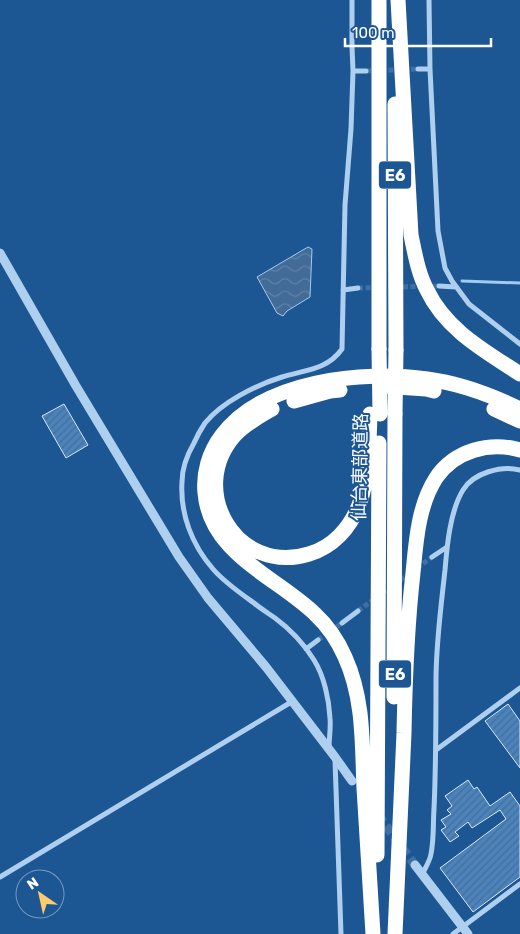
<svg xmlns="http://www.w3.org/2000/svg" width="520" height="934" font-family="Rubik,'Noto Sans JP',sans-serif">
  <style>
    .water { fill: url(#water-waves); stroke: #a2cbf1 }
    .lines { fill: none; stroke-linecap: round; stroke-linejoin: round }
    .stream { stroke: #a2cbf1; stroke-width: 3 }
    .building { fill: url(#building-hatch); stroke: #d5e8fa }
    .minor-tunnel { stroke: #3e70a4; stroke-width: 5; stroke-dasharray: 5 2.5; stroke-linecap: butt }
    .tertiary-tunnel { stroke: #3e70a4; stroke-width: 9; stroke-dasharray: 9 4.5; stroke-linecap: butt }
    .minor { stroke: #afcfef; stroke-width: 5 }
    .tertiary { stroke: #afcfef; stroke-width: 9 }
    .motorway { stroke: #fff; stroke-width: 15 }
    .motorway-bridge { stroke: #fff; stroke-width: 15 }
    .labels { text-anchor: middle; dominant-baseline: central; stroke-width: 4; stroke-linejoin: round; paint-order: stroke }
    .shield { fill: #1c5794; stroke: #bbcddf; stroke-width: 1 }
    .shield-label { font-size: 16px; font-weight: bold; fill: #fff }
    .street-label { font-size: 18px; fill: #fff; stroke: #1c5794 }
  </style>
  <defs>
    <pattern id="water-waves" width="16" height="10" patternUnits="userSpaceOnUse" patternTransform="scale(1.25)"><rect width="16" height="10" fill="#426c97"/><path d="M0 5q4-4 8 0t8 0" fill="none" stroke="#5e82a7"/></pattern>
    <pattern id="building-hatch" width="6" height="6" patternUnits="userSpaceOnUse" patternTransform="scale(1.25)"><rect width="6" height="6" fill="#4a83bd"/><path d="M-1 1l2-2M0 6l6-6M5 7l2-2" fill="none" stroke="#4b6d90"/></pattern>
  </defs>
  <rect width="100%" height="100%" fill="#1c5794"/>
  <path class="water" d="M 308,247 L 312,249 L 310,297 L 287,311 L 283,316 L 277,313 L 257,277 Z"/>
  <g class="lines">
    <path class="stream" d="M 462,281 L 520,283"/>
  </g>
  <path class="building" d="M 64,404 L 88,445 L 66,458 L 42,416 Z
    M 508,704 L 520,721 L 520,768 L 485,721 Z
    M 468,780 L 474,789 L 477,787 L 490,806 L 510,792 L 520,806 L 520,877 L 473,912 L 440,868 L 506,819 L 500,810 L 472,828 L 468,822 L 455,832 L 459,836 L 450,842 L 441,830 L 446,827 L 441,820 L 451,814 L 447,810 L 452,806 L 445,796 Z"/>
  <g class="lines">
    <path class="minor-tunnel" d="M 366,71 L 418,69
      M 358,288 L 439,286
      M 417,568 L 432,557
      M 358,611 L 410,573
      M 318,640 L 342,623"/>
    <path class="tertiary-tunnel" d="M 378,815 L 415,865"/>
    <path class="minor" d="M 429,0 L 430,69 L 438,231 L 445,268 L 452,281 L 469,304 L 520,344
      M 418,69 L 430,69
      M 353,71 L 366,71
      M 439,286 L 456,287
      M 343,290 L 358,288
      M 432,557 L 447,547
      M 342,623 L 358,611
      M 306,649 L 318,640
      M 329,748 C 329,738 331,728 330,718 C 329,699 324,676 314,660 C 304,644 290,629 275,618 C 268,613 261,609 254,603 C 240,593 224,582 213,569 C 192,545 180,514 182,482 C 182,469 187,455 194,443 C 197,436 201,429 205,423 C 222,402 256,385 282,377 C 305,370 327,370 342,349 L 345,205 L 351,129 L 353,71 L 352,47 L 352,0
      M 436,750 L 520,688
      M 335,760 L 341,934
      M 422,875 C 425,868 430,861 431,854 C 434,839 433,823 434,809 C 436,766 436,723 436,680 C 436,643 441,607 445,570 C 447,546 450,511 463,490 C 473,473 502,465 520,470
      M 0,877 L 293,701
      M 453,934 L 520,884"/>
    <path class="tertiary" d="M 0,253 L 76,386 L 179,557 L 208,598 L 266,667 L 335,757 L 352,781
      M 415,865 L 468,934"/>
    <path class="motorway" d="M 398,0 L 411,235 C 415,254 418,273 427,290 C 446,330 485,351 520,374
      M 395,104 L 396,350
      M 379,349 L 379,0
      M 382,386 L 426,389 L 434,391
      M 294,401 L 330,391 L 340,390
      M 272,409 C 260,416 245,424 235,435 C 186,490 237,576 309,554 C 333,547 350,528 359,505 C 369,479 369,442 370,414
      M 494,409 L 520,421
      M 394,697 L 395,414
      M 377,855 L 379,443
      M 373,934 C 370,885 367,837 364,788 C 362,743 364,699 345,657 C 338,641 328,626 315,614 C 277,577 210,554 205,493 C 203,473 209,452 222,435 C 264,380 363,370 427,379 C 459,383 491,395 520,409
      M 395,934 C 398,867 401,800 404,733 C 405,680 407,626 413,573 C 416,542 418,506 436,478 C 454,451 489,441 520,450"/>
    <path class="motorway-bridge" d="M 379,349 L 380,414
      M 395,414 L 396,350"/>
  </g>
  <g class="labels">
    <g class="shield">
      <rect x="379" y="161.5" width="32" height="27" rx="4"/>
      <rect x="379" y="660.5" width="32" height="27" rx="4"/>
    </g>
    <g class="shield-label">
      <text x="395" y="175">E6</text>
      <text x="395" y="674">E6</text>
    </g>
    <g class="street-label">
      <text transform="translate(360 467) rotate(-89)">仙台東部道路</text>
    </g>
  </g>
  <g transform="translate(40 894) rotate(326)"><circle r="24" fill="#1c5794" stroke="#779abf"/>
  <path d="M0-4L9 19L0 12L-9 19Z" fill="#ffcc6d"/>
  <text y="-8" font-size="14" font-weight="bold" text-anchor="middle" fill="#ffffff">N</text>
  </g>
  <path d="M345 38v8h146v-8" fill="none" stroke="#ffffff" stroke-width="2.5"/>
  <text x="352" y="38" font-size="15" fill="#ffffff" stroke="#1c5794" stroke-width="4" paint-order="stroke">100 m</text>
</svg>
